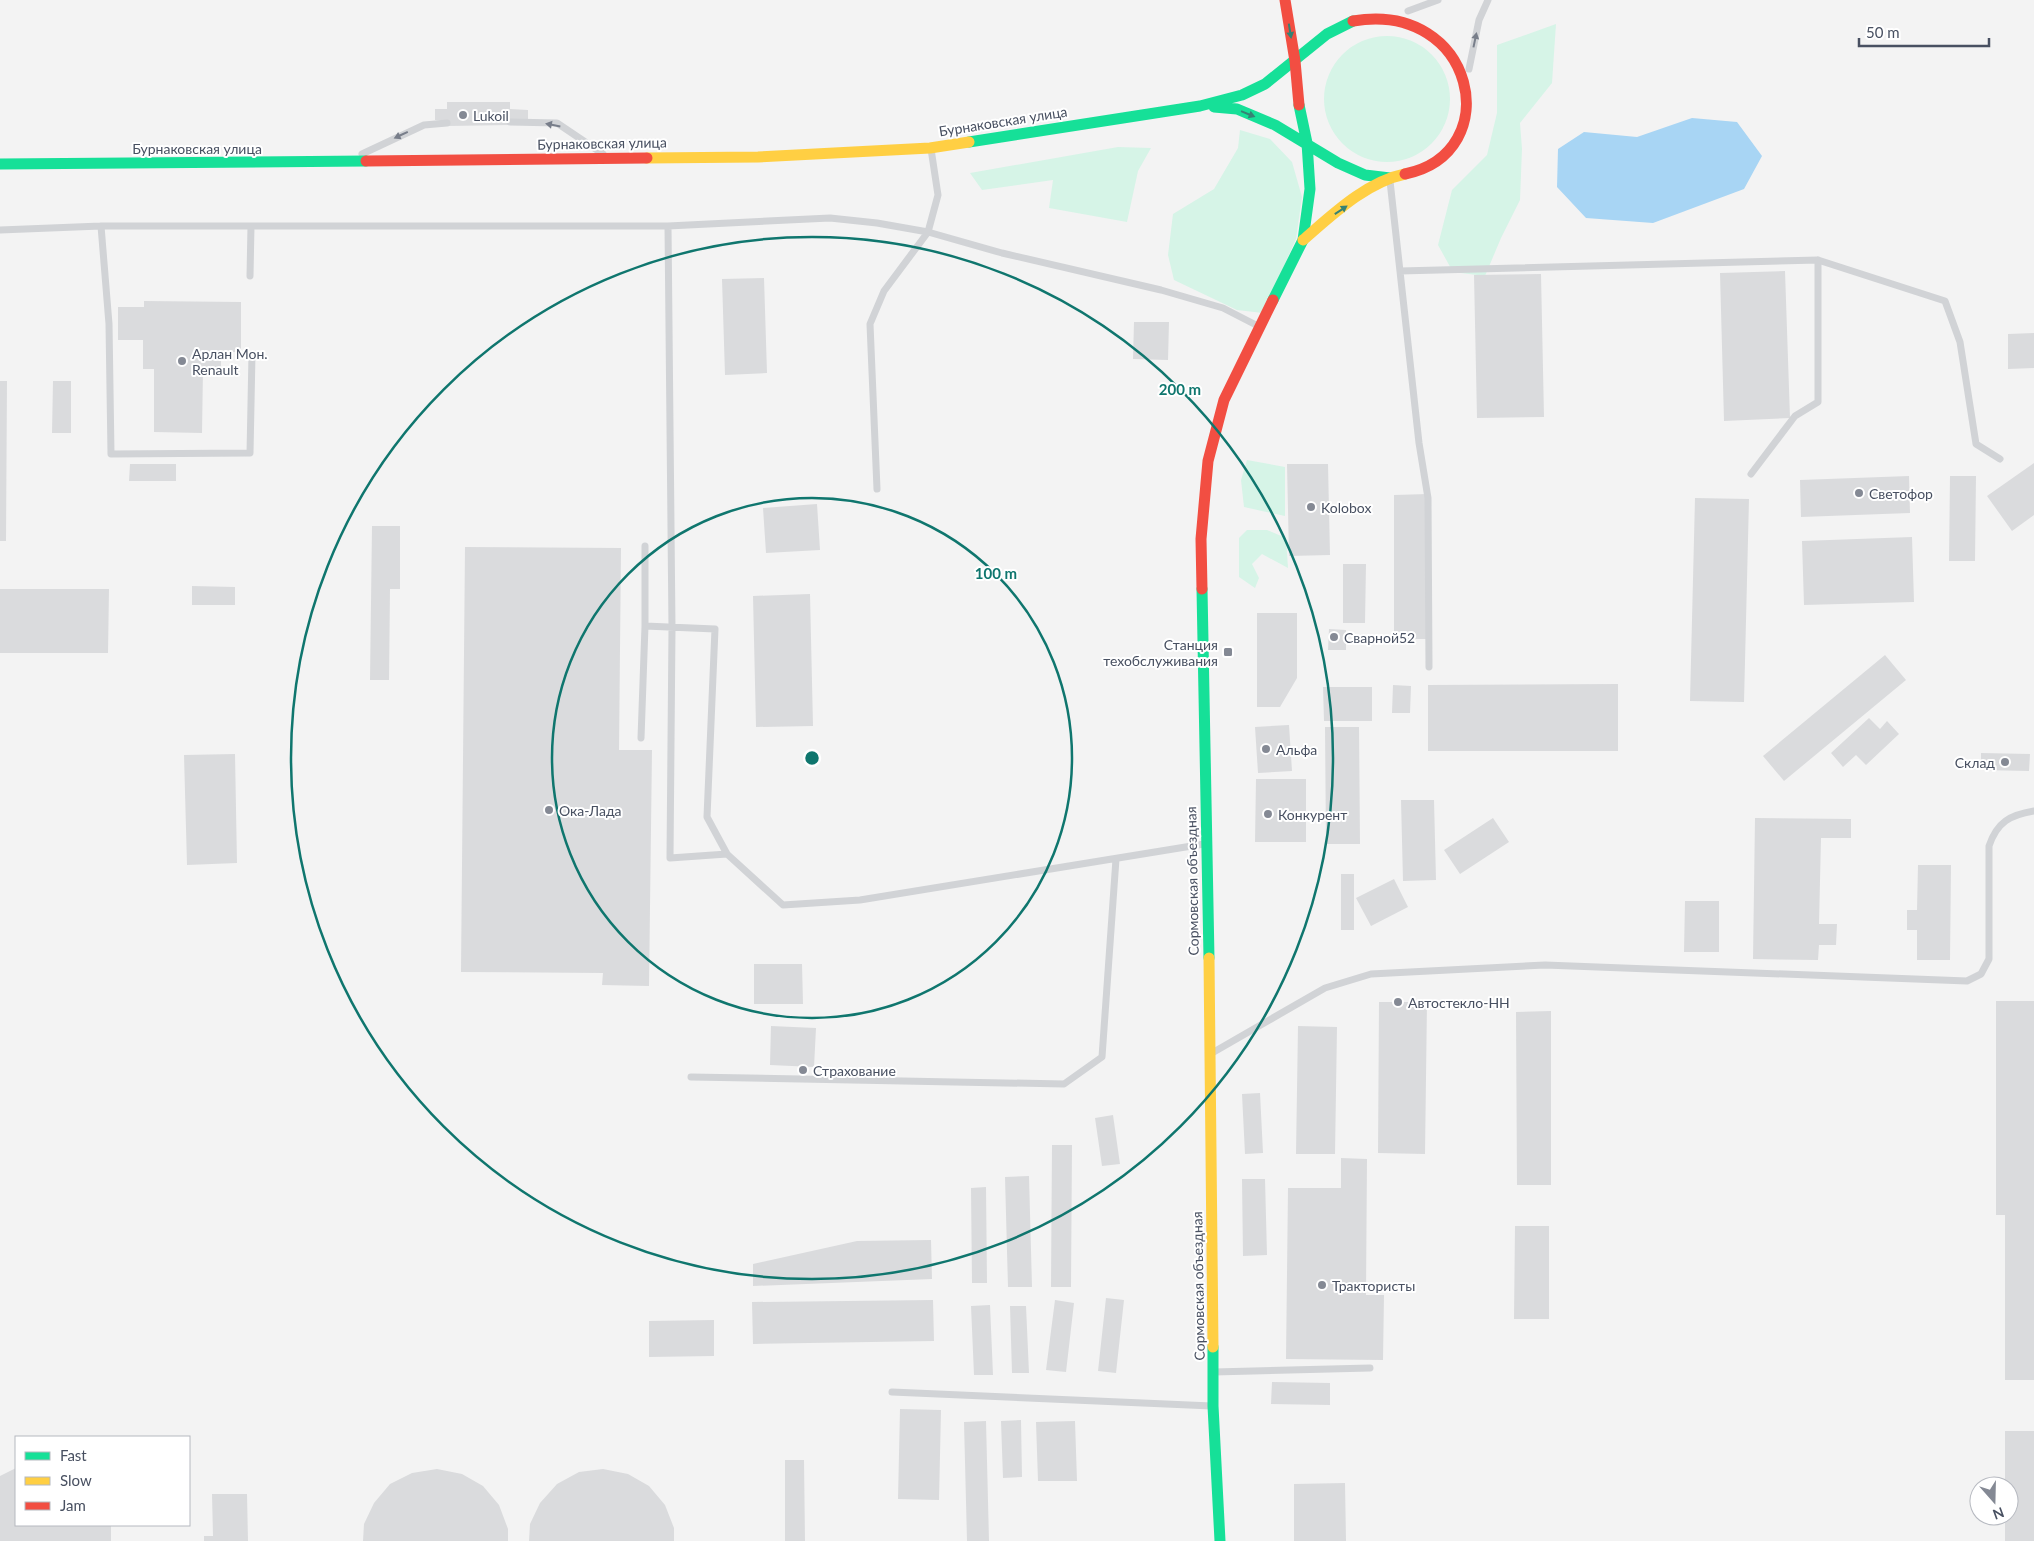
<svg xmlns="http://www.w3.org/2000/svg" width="2034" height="1541" font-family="Lato,sans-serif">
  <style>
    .green { fill: #d6f4e7 }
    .water { fill: #a8d5f4 }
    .building { fill: #dadbdd }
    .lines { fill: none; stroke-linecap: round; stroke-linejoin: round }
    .lane { stroke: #d1d3d6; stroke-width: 7 }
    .fast { stroke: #16e098; stroke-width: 11 }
    .slow { stroke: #ffcf43; stroke-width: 11 }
    .jam { stroke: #f24e42; stroke-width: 11 }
    .oneway { fill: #368274 }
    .oneway2 { fill: #787e8a }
    .ring { fill: none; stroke: #0f766e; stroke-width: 2.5 }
    .poi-dot { fill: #848994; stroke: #fff; stroke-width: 2 }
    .labels { text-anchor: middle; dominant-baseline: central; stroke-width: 4; stroke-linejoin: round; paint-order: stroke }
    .poi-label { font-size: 14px; fill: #485061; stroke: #fff; text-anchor: start }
    .street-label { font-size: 14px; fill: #485061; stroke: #fff }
    .centre { fill: #0f766e; stroke: #fff; stroke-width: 2.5 }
    .ring-label { font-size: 15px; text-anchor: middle; font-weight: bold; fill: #0f766e; stroke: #fff; stroke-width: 4; stroke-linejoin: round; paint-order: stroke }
  </style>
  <rect width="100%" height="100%" fill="#f3f3f3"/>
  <path class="green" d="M 1556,24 L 1552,83 L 1520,123 L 1522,149 L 1520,200 L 1501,238 L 1485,276 L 1453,272 L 1438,245 L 1452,190 L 1487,155 L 1497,113 L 1497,45 Z
    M1324 99a63 63 0 1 1 126 0a63 63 0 1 1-126 0Z
    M 1240,130 L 1270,139 L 1292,162 L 1302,197 L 1296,239 L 1263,313 L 1237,310 L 1174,280 L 1168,255 L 1173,214 L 1214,189 L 1238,148 Z
    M 1118,147 L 1151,148 L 1138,171 L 1127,222 L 1049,208 L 1053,180 L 982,190 L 970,173 Z
    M 1247,460 L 1285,467 L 1285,516 L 1244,507 L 1241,480 Z
    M 1247,530 L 1267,530 L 1286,538 L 1288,568 L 1262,554 L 1252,564 L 1259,578 L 1255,588 L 1239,577 L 1239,538 Z"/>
  <path class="water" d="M 1692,118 L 1737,122 L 1762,156 L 1744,189 L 1653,223 L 1586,218 L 1557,187 L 1558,149 L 1584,132 L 1637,137 Z"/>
  <path class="building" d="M 447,102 L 510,102 L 510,109 L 528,110 L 528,120 L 510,125 L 448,126 L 447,121 L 435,120 L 435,109 L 447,109 Z
    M 1785,271 L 1790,418 L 1724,421 L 1720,273 Z
    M 1541,274 L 1544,417 L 1477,418 L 1474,275 Z
    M 764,278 L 767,373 L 725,375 L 722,279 Z
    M 144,301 L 241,302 L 241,352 L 221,352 L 221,369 L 203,369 L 202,433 L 154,432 L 154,369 L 143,369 L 143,340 L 118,340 L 118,307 L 144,307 Z
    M 1134,322 L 1169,322 L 1168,360 L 1133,359 Z
    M 2034,333 L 2034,368 L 2008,369 L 2008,334 Z
    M 0,381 L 7,381 L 6,541 L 0,541 Z
    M 53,381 L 71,381 L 71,433 L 52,433 Z
    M 2034,463 L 2034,515 L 2012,531 L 1987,496 Z
    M 130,464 L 176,464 L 176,481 L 129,481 Z
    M 1287,464 L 1328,464 L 1330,555 L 1289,556 Z
    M 1909,476 L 1910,513 L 1801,517 L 1800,480 Z
    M 1950,476 L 1976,476 L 1975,561 L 1949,561 Z
    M 1428,494 L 1428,639 L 1394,639 L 1394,495 Z
    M 1695,498 L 1749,499 L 1744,702 L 1690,701 Z
    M 817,504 L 820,550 L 766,553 L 763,508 Z
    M 372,526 L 400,526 L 400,589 L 390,589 L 389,680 L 370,680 Z
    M 1912,537 L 1914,602 L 1804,605 L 1802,541 Z
    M 465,547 L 621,548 L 619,750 L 652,750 L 649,986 L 602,985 L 603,973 L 461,972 Z
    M 1343,564 L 1366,564 L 1365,623 L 1343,623 Z
    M 192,586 L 235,587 L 235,605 L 192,605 Z
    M 0,589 L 109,589 L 108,653 L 0,653 Z
    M 810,594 L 813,726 L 756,727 L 753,596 Z
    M 1257,613 L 1297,613 L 1297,678 L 1280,707 L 1257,707 Z
    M 1329,629 L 1346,630 L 1346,650 L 1328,650 Z
    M 1885,655 L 1906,680 L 1784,781 L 1763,756 Z
    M 1618,684 L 1618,751 L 1428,751 L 1428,685 Z
    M 1393,685 L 1411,686 L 1410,713 L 1392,713 Z
    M 1323,687 L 1372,687 L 1372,721 L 1324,721 Z
    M 1869,718 L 1880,729 L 1887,721 L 1899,734 L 1866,765 L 1856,755 L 1843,767 L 1831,753 Z
    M 1289,725 L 1292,771 L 1258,773 L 1255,727 Z
    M 1325,727 L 1359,727 L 1360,844 L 1326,844 Z
    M 1981,753 L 2030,754 L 2029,771 L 1981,770 Z
    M 235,754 L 237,863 L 187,865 L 184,755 Z
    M 1256,779 L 1306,779 L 1306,842 L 1255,842 Z
    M 1401,800 L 1434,800 L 1436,880 L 1403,881 Z
    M 1493,818 L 1509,842 L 1460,874 L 1444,850 Z
    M 1755,818 L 1851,819 L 1851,838 L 1821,838 L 1819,924 L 1837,924 L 1836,945 L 1819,945 L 1818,960 L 1753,959 Z
    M 1918,865 L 1951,865 L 1950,960 L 1917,960 L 1917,930 L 1907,930 L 1907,910 L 1917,910 Z
    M 1341,874 L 1354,874 L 1354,930 L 1341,930 Z
    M 1394,879 L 1408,907 L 1371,926 L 1356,898 Z
    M 1685,901 L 1719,901 L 1719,952 L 1684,952 Z
    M 754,964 L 802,964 L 803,1004 L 754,1004 Z
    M 1996,1001 L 2034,1001 L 2034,1380 L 2005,1380 L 2005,1215 L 1996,1215 Z
    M 1379,1002 L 1427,1002 L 1425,1154 L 1378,1153 Z
    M 1551,1011 L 1551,1185 L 1517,1185 L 1516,1012 Z
    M 771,1026 L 816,1028 L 814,1067 L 770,1065 Z
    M 1298,1026 L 1337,1027 L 1335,1154 L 1296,1154 Z
    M 1260,1093 L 1263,1153 L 1245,1154 L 1242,1094 Z
    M 1113,1115 L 1120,1164 L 1102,1166 L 1095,1118 Z
    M 1052,1145 L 1072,1145 L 1071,1287 L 1051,1287 Z
    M 1341,1158 L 1367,1159 L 1366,1295 L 1384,1295 L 1383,1360 L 1286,1359 L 1288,1188 L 1341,1188 Z
    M 1029,1176 L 1032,1287 L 1008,1287 L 1005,1177 Z
    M 1242,1179 L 1265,1179 L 1267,1255 L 1243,1256 Z
    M 986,1187 L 987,1283 L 972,1283 L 971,1188 Z
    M 1515,1226 L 1549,1226 L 1549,1319 L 1514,1319 Z
    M 931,1240 L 932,1279 L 753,1286 L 753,1264 L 857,1241 Z
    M 1106,1298 L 1124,1300 L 1116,1373 L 1098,1371 Z
    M 933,1300 L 934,1341 L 753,1344 L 752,1302 Z
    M 1055,1300 L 1074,1303 L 1066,1372 L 1046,1370 Z
    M 990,1305 L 993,1375 L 974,1375 L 971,1306 Z
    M 1010,1306 L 1026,1306 L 1029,1373 L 1012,1373 Z
    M 714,1320 L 714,1356 L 649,1357 L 649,1321 Z
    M 1272,1382 L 1330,1383 L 1330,1405 L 1271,1404 Z
    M 900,1409 L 941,1410 L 939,1500 L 898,1499 Z
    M 1021,1420 L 1022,1477 L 1003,1478 L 1001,1421 Z
    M 986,1421 L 989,1541 L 967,1541 L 964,1422 Z
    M 1075,1421 L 1077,1481 L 1038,1481 L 1036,1422 Z
    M 2005,1431 L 2034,1431 L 2034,1541 L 2005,1541 L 2005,1516 L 2009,1516 L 2009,1486 L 2005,1486 Z
    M 785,1460 L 804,1460 L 805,1541 L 785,1541 Z
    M 16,1468 L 16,1525 L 111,1525 L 111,1541 L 0,1541 L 0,1476 Z
    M 437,1469 L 462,1474 L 483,1486 L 499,1505 L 508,1529 L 508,1541 L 363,1541 L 364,1524 L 374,1503 L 390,1484 L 412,1473 Z
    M 603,1469 L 628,1474 L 649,1486 L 665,1505 L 674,1528 L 674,1541 L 529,1541 L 530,1524 L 540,1503 L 557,1484 L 579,1472 Z
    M 1345,1483 L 1346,1541 L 1294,1541 L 1294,1484 Z
    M 212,1494 L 247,1494 L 248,1541 L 204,1541 L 204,1536 L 213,1536 Z"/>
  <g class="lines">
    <path class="lane" d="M 1408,11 L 1438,0
      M 1469,69 L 1479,20 L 1488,0
      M 510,122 L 557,123 L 603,154
      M 362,154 L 424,125 L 447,123
      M 1390,181 L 1419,443 L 1428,498 L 1429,667
      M 101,226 L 109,324 L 111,454 L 250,453 L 252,354
      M 668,226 L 672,628 L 670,858 L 727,854
      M 0,230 L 101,226 L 668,226 L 830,218 L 877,223 L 928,232 L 1002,253 L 1161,290 L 1223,308 L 1258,326
      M 1818,260 L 1945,301 L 1960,342 L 1976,444 L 2000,459
      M 1400,271 L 1818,260 L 1818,402 L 1795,416 L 1751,474
      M 250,276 L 251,226
      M 877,489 L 870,324 L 884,291 L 928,232 L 938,195 L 931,149
      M 645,546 L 645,626
      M 641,738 L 645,626 L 715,629 L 707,817 L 727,854 L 783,905 L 860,900 L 1204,844
      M 1212,1053 L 1325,988 L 1371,974 L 1545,965 L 1967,981 L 1981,974 L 1989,959 L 1989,846 C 1997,822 2010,815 2034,811
      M 691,1077 L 1064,1084 L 1102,1057 L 1116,859
      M 1214,1372 L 1370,1368
      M 892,1392 L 1212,1406"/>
    <path class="fast" d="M 1214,107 L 1237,109 L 1275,125 L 1338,163 L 1365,175 L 1390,178
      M 969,142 L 1200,106 L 1242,95 L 1265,84 L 1327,34 L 1353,21
      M 0,164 L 366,161
      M 1273,300 L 1303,240 L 1310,189 L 1307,143 L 1299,105
      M 1202,589 L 1209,958
      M 1213,1347 L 1213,1406 L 1220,1541"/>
    <path class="slow" d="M 647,158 L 758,157 L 930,148 L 969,142
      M 1303,240 C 1332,215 1366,182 1405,174
      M 1209,958 L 1213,1347"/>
    <path class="jam" d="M 1285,0 L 1295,61 L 1299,105
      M 1353,21 C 1475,0 1508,153 1405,174
      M 366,161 L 647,158
      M 1202,589 L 1201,539 L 1208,461 L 1224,400 L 1273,300"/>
  </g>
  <defs><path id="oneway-solid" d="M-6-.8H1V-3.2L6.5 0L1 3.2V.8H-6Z" transform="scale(1.25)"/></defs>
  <g class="oneway">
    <use href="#oneway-solid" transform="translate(1290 31) rotate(81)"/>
    <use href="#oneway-solid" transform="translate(1248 114) rotate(22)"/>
    <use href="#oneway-solid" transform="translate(1341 210) rotate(-34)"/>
  </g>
  <g class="oneway2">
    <use href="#oneway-solid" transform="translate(1475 40) rotate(-78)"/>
    <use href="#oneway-solid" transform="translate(553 125) rotate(-169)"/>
    <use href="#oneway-solid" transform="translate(401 135) rotate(155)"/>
  </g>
  <g class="ring">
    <circle cx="812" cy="758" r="260"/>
    <circle cx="812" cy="758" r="521"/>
  </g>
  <g class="poi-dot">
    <circle cx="463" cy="115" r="5"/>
    <circle cx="182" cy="361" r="5"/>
    <circle cx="1859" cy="493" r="5"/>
    <circle cx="1311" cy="507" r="5"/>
    <circle cx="1334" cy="637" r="5"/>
    <rect x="1223" y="647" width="10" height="10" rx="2.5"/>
    <circle cx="1266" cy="749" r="5"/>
    <circle cx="2005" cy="762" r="5"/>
    <circle cx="549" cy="810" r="5"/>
    <circle cx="1268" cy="814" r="5"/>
    <circle cx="1398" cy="1002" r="5"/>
    <circle cx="803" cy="1070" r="5"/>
    <circle cx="1322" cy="1285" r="5"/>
  </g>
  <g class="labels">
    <g class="poi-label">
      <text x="473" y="115">Lukoil</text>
      <text x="192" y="353">Арлан Мон.<tspan x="192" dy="16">Renault</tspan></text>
      <text x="1869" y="493">Светофор</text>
      <text x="1321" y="507">Kolobox</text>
      <text x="1344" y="637">Сварной52</text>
      <text x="1218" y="644" text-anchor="end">Станция<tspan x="1218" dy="16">техобслуживания</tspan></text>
      <text x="1276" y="749">Альфа</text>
      <text x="1995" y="762" text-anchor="end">Склад</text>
      <text x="559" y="810">Ока-Лада</text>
      <text x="1278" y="814">Конкурент</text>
      <text x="1408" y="1002">Автостекло-НН</text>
      <text x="813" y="1070">Страхование</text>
      <text x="1332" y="1285">Трактористы</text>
    </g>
    <g class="street-label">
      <text transform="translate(1003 121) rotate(-9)">Бурнаковская улица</text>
      <text transform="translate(602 143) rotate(-1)">Бурнаковская улица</text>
      <text x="197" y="148">Бурнаковская улица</text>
      <text transform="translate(1192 881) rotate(-91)">Сормовская объездная</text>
      <text transform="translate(1198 1286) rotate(-91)">Сормовская объездная</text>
    </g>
  </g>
  <circle cx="812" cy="758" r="8" class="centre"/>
  <g class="ring-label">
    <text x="1180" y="395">200 m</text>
    <text x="996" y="579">100 m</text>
  </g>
  <rect x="15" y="1436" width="175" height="90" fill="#ffffff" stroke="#b6b9c0"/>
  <rect x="25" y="1452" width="25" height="8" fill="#16e098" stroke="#b6b9c0"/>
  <text x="60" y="1461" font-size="15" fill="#485061">Fast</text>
  <rect x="25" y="1477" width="25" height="8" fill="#ffcf43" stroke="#b6b9c0"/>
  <text x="60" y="1486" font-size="15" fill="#485061">Slow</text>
  <rect x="25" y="1502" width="25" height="8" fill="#f24e42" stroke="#b6b9c0"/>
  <text x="60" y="1511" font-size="15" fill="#485061">Jam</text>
  <g transform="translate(1994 1501) rotate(160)"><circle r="24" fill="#ffffff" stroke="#b6b9c0"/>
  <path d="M0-4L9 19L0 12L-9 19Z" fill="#848994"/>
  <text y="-8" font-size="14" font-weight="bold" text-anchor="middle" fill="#485061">N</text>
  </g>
  <path d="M1859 38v8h130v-8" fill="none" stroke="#485061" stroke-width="2.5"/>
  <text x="1866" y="38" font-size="15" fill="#485061" stroke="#ffffff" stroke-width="4" paint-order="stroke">50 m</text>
</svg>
